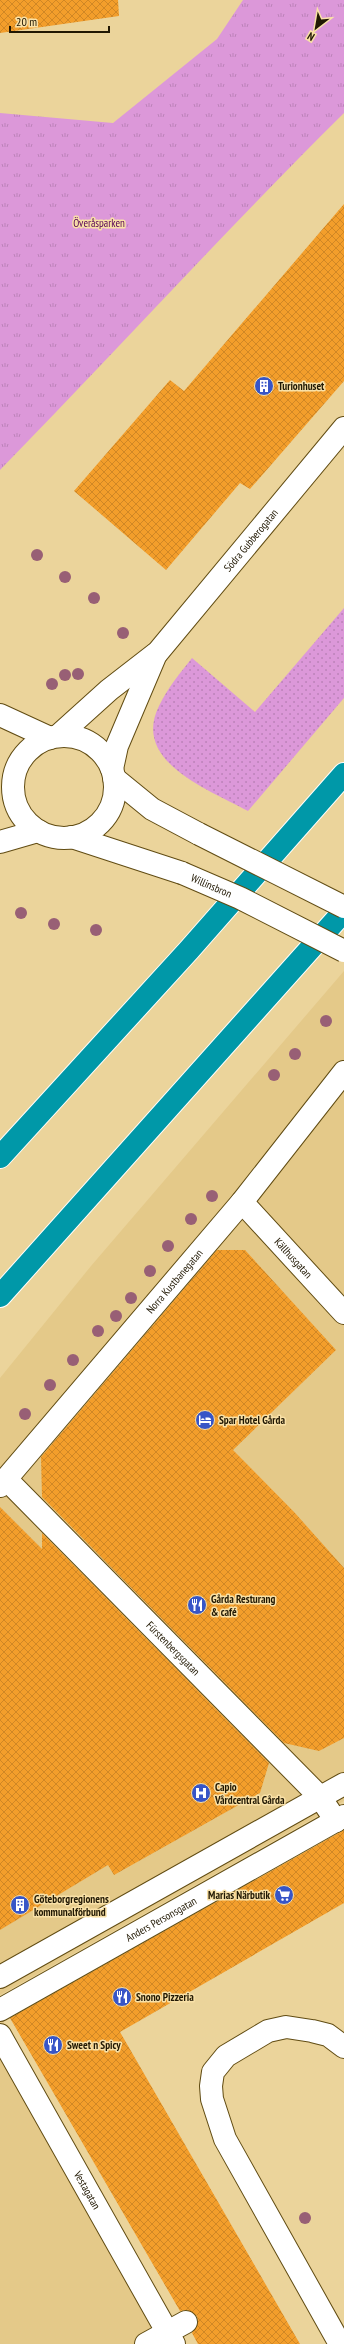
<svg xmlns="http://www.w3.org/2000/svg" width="344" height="2344" font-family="'PT Sans Narrow',sans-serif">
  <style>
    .built { fill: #e4c989 }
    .grass { fill: url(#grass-dots) }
    .park { fill: url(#park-tufts) }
    .building { fill: url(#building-cross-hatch) }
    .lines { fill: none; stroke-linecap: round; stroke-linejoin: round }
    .minor-casing { stroke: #614c13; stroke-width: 24 }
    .highway-casing { stroke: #fff; stroke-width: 24 }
    .minor { stroke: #fff; stroke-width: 22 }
    .highway { stroke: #0098a8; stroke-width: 22 }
    .minor-bridge-casing { stroke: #614c13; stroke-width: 24; stroke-linecap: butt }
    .minor-bridge { stroke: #fff; stroke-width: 22 }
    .tree { fill: #985f75 }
    .labels { text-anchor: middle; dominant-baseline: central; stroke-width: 3; stroke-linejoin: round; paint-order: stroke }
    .park-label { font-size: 11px; fill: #550056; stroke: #f9e1a7 }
    .poi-label { font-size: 11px; font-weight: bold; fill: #211803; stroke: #f9e1a7; text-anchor: start }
    .street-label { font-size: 11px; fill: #211803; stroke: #f9e1a7 }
  </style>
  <defs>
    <pattern id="grass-dots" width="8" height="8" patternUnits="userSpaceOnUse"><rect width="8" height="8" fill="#dc98d9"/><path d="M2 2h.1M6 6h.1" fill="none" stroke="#bc82b9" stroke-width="1.8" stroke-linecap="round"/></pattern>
    <pattern id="park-tufts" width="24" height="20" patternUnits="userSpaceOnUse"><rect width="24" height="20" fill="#dc98d9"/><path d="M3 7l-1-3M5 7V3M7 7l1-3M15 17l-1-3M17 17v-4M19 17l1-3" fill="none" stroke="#bc82b9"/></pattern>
    <pattern id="building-cross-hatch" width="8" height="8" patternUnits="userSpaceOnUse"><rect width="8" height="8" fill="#f39e2b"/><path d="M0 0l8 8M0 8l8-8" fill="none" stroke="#d08725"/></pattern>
  </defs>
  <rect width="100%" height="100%" fill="#ebd49b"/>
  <path class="built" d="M 344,971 L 344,1801 L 0,1995 L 0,1378 L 91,1266 Z
    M 0,2016 L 183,2344 L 0,2344 Z"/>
  <path class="grass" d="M 344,608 L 344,698 L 248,811 C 210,790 131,762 159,706 C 167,689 180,673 192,658 L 255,712 Z"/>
  <path class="park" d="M 243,0 L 344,0 L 344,113 C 227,229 115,352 0,470 L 0,113 L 113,123 L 217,39 Z"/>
  <path class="building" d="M 0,0 L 118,0 L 119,16 L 0,33 Z
    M 344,204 L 344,381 L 250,489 L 240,483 L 166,570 L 74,491 L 170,380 L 184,391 Z
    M 217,1250 L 245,1250 L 336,1350 L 233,1450 L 295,1513 L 344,1568 L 344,1738 L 319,1751 L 284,1743 L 42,1497 L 41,1457 Z
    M 0,1507 L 42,1549 L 42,1533 L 269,1763 L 260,1793 L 114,1875 L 108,1865 L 0,1930 Z
    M 344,1830 L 344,1903 L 120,2032 L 300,2344 L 198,2344 L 192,2333 L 198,2323 L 197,2316 L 187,2310 L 180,2311 L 10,2018 Z"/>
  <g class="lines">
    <defs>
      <g id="minor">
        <path d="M 0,715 L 50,738"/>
        <path id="s1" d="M 58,736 L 109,690 L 158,652 L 344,428"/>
        <circle cx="64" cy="787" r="51"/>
        <path d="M 112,769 L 117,746 L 156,654"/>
        <path d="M 114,778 L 152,809 L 199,834"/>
        <path d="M 72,837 L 182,873"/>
        <path d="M 0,842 L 38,831"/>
        <path id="s2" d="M 242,1202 L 344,1313"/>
        <path id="s3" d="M 6,1479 L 320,1797 L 336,1821"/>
        <path id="s4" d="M 0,1486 L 242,1202 L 344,1072"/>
        <path d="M 0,1977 L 344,1784"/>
        <path id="s5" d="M 0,2010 L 344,1816"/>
        <path id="s6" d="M 0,2035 L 174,2344"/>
        <path d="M 146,2344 L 186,2322"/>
        <path d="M 340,2344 L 225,2139 L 212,2099 L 211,2086 L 213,2072 L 226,2056 L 268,2031 L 286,2027 L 312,2031 L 328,2035 L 344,2047"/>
      </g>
      <path id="highway" d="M 0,1157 L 189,950 L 344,774
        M 0,1296 L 344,911"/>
    </defs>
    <use href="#minor" class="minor-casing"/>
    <use href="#highway" class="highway-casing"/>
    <use href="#minor" class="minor"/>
    <use href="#highway" class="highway"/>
    <defs>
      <g id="minor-bridge">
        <path d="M 199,834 L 344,907"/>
        <path id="s7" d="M 182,873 L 240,898 L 344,951"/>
      </g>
    </defs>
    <use href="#minor-bridge" class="minor-bridge-casing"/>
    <use href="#minor-bridge" class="minor-bridge"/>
  </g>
  <g class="tree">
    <circle cx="37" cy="555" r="6"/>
    <circle cx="65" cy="577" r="6"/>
    <circle cx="94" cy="598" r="6"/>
    <circle cx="123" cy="633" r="6"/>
    <circle cx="78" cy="674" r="6"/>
    <circle cx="65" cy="675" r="6"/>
    <circle cx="52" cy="684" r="6"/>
    <circle cx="21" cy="913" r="6"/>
    <circle cx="54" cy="924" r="6"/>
    <circle cx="96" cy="930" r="6"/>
    <circle cx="326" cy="1021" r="6"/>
    <circle cx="295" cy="1054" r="6"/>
    <circle cx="274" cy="1075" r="6"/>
    <circle cx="212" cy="1196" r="6"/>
    <circle cx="191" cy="1219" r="6"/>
    <circle cx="168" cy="1246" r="6"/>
    <circle cx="150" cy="1271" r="6"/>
    <circle cx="131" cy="1298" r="6"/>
    <circle cx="116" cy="1316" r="6"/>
    <circle cx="98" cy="1331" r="6"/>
    <circle cx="73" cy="1360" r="6"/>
    <circle cx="50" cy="1385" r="6"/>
    <circle cx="25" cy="1414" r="6"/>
    <circle cx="305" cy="2218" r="6"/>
  </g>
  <defs>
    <symbol id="building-disc" viewBox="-11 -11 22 22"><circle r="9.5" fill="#3755c7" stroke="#f9e1a7"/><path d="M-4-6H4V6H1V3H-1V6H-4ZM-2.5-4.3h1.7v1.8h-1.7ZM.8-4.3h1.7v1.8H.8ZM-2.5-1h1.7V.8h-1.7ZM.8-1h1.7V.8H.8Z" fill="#fff"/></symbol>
    <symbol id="hotel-disc" viewBox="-11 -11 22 22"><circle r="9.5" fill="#3755c7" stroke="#f9e1a7"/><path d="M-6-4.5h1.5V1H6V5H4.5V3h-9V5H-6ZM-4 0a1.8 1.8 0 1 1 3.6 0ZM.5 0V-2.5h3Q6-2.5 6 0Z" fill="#fff"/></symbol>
    <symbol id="restaurant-disc" viewBox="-11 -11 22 22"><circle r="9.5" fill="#3755c7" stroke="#f9e1a7"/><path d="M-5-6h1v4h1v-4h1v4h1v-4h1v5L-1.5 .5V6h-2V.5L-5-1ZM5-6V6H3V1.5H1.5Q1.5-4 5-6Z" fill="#fff"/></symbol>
    <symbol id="hospital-disc" viewBox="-11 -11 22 22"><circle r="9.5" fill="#3755c7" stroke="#f9e1a7"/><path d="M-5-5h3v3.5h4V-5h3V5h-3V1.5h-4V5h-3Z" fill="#fff"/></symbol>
    <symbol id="supermarket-disc" viewBox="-11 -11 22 22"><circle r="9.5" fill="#3755c7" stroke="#f9e1a7"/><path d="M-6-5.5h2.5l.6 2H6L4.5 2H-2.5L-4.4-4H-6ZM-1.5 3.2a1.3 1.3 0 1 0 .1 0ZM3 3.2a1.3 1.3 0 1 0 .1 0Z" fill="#fff"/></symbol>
  </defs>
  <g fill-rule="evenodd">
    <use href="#building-disc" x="253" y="375" width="22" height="22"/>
    <use href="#hotel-disc" x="194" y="1409" width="22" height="22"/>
    <use href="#restaurant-disc" x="186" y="1594" width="22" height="22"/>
    <use href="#hospital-disc" x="190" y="1782" width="22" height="22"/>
    <use href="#supermarket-disc" x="273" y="1884" width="22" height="22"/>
    <use href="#building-disc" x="9" y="1894" width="22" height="22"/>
    <use href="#restaurant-disc" x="111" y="1986" width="22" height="22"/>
    <use href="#restaurant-disc" x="42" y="2034" width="22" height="22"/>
  </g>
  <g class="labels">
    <g class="park-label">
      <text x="99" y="223">Överåsparken</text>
    </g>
    <g class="poi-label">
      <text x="278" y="386">Turionhuset</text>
      <text x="219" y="1420">Spar Hotel Gårda</text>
      <text x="211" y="1599">Gårda Resturang<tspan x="211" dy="13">&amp; café</tspan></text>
      <text x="215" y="1787">Capio<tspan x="215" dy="13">Vårdcentral Gårda</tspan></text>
      <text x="270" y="1895" text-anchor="end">Marias Närbutik</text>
      <text x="34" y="1899">Göteborgregionens<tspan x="34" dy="13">kommunalförbund</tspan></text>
      <text x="136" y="1997">Snono Pizzeria</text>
      <text x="67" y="2045">Sweet n Spicy</text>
    </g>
    <g class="street-label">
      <text stroke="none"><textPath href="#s1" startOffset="276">Södra Gubberogatan</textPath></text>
      <text stroke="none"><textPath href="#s7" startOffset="32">Willinsbron</textPath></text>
      <text stroke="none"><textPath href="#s2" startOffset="76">Källhusgatan</textPath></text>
      <text stroke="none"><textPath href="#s4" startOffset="269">Norra Kustbanegatan</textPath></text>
      <text stroke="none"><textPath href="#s3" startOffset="238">Fürstenbergsgatan</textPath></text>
      <text stroke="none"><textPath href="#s5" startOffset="185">Anders Personsgatan</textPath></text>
      <text stroke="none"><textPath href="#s6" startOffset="178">Vestagatan</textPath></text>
    </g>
  </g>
  <g transform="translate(316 28) rotate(211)" stroke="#f9e1a7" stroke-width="3" paint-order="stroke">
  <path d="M0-3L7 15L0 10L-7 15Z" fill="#211803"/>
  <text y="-6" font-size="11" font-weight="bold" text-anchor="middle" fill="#211803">N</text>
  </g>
  <path d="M10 26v6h99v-6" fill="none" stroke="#211803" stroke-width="2"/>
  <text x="16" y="26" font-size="12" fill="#211803" stroke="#f9e1a7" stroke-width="3" paint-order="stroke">20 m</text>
</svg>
